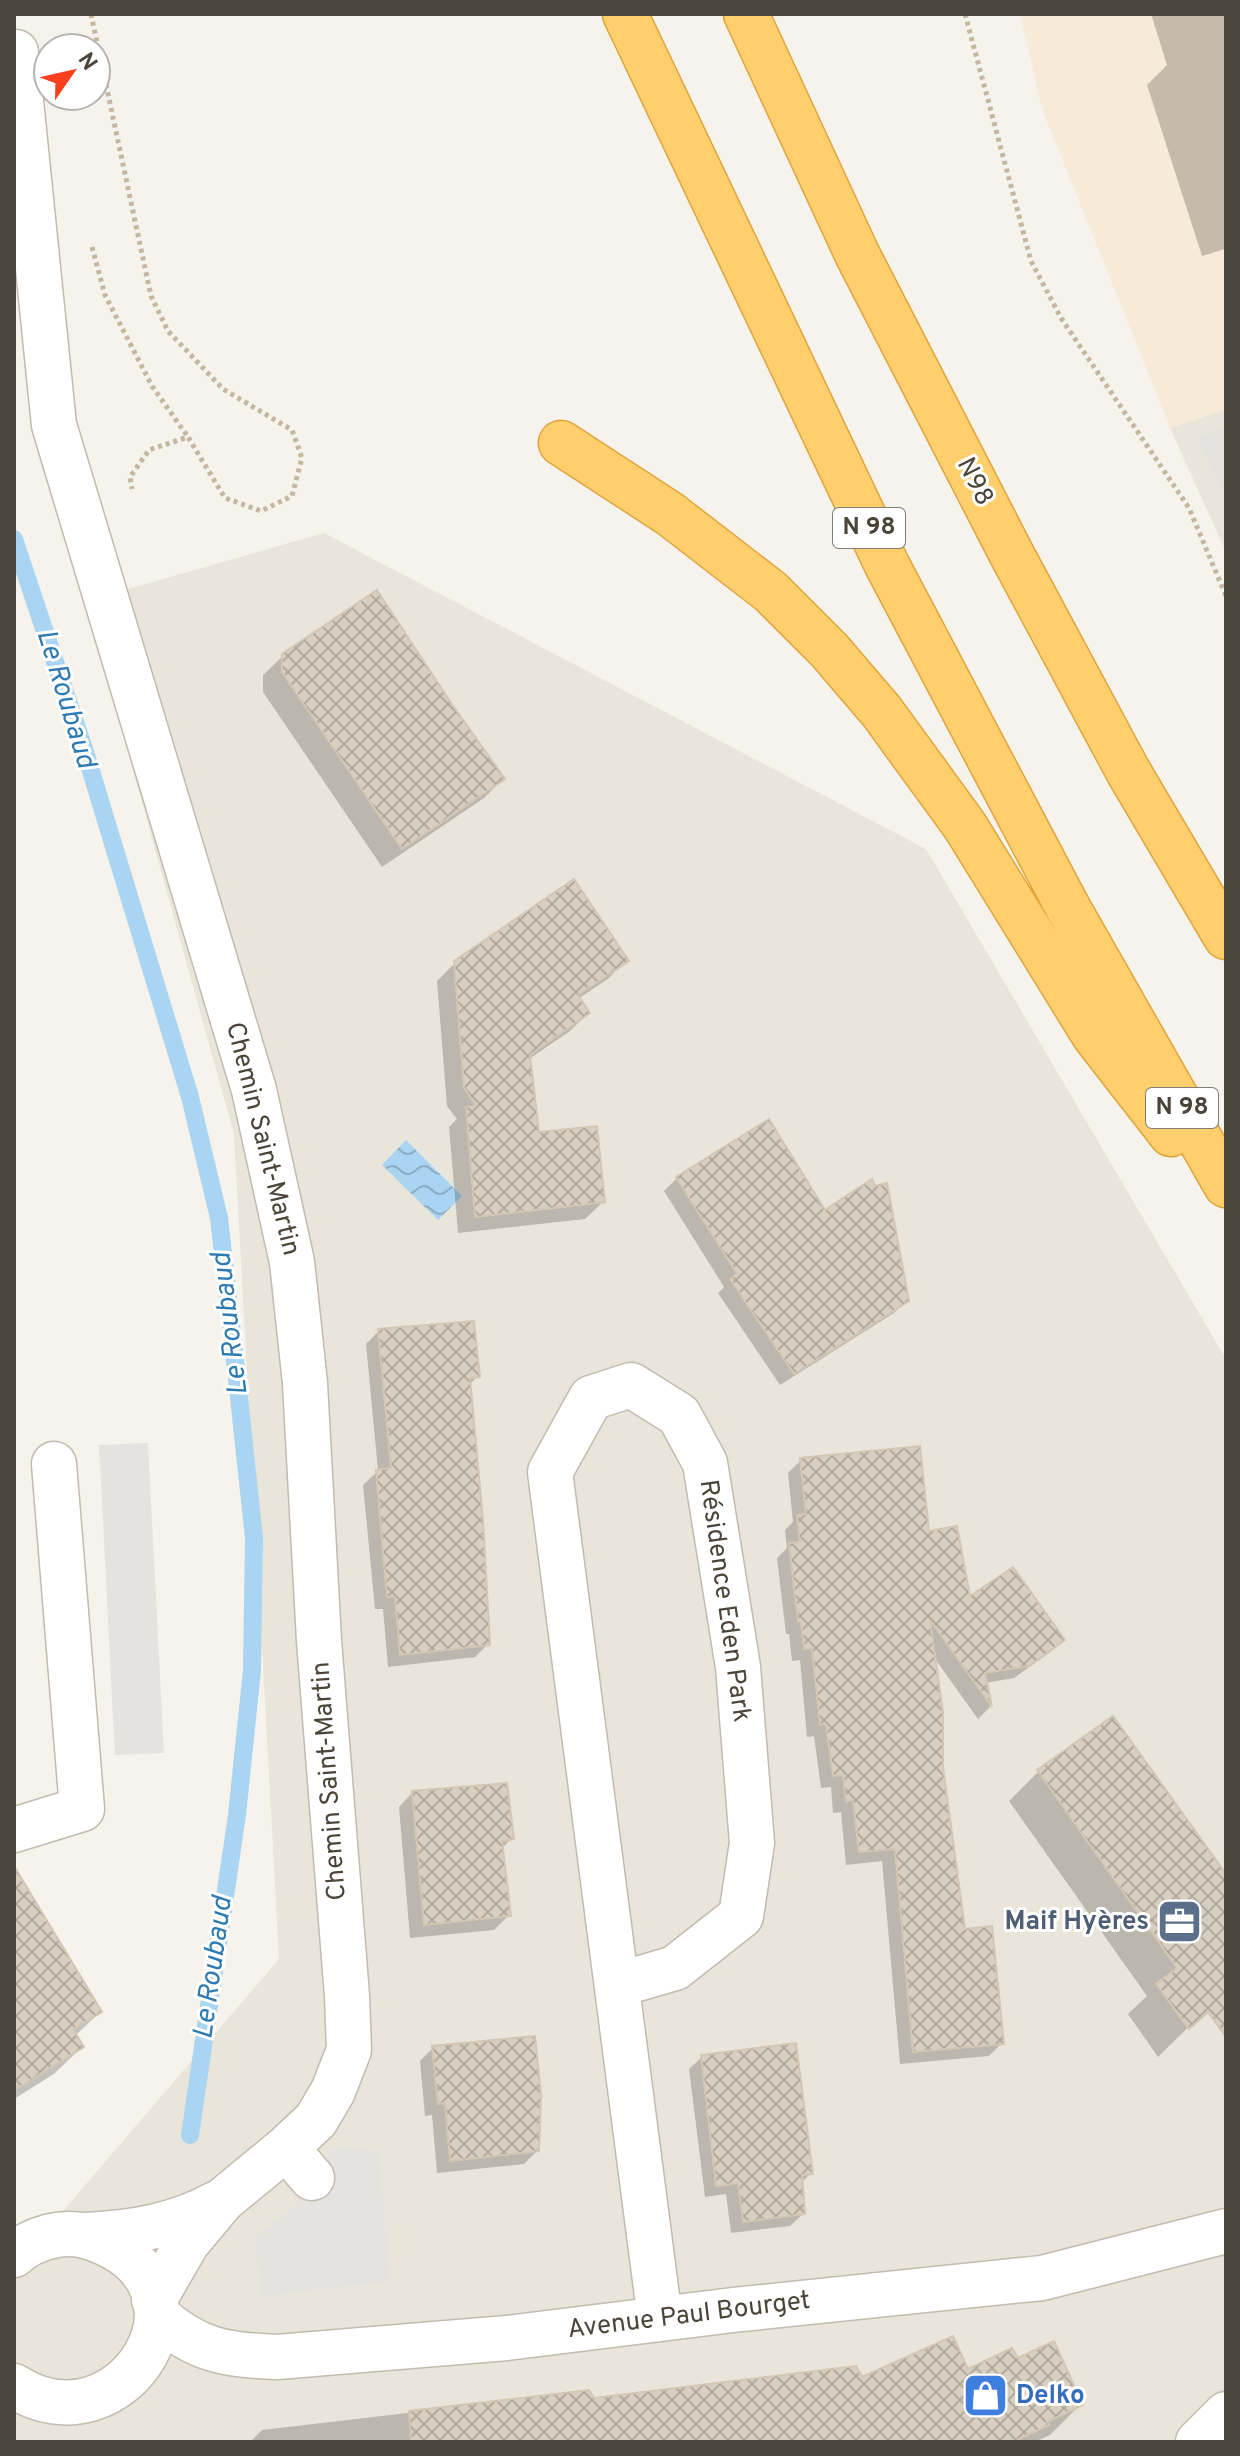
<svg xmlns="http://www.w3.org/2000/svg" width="1240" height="2456" font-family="Overpass,sans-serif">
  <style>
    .residential { fill: #eae5da }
    .commercial { fill: #f7ead8 }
    .parking { fill: #e5e3e0 }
    .water { fill: url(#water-waves) }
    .shadow { fill: #0003 }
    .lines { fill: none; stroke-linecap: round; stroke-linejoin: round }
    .stream { stroke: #a9d4f2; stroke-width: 18 }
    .building { fill: url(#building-cross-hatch); stroke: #d3c7b4; stroke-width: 2 }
    .minor-casing { stroke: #c2bbae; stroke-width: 47 }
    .highway-casing { stroke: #e0a43c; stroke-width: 47 }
    .path { stroke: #c4b79f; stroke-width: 5; stroke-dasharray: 4 4; stroke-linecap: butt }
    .minor { stroke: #fff; stroke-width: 44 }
    .highway { stroke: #ffcf6e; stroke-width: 44 }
    .labels { text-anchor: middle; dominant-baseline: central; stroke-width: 6; stroke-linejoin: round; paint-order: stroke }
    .shield { fill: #fff; stroke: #817c74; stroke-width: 2 }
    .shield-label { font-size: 24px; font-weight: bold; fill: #4b4439 }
    .street-label { font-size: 26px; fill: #4b4439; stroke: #fff }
    .service-label { font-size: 26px; font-weight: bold; fill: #4e5e75; stroke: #fff; text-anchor: end }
    .shop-label { font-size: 26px; font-weight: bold; fill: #366cbe; stroke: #fff; text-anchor: start }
    .water-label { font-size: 28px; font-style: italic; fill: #2e7ab2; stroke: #fff }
  </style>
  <defs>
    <pattern id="water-waves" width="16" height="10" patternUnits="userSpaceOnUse" patternTransform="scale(2)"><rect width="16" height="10" fill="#a9d4f2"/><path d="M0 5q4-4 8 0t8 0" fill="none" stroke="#8caec5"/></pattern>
    <pattern id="building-cross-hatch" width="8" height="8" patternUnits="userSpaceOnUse" patternTransform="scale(2)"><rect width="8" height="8" fill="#d8cfc1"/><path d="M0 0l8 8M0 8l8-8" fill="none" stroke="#b1aa9e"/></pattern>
  </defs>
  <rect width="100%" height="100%" fill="#f6f3ec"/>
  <path class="residential" d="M 1226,409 L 1226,552 L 1170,428 Z
    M 324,533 L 926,849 L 1226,1359 L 1226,2442 L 14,2442 L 14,2264 L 39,2239 L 279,1959 L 234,1134 L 86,601 Z"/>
  <path class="commercial" d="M 1020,14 L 1226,14 L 1226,409 L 1170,428 L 1042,109 Z"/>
  <path class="parking" d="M 1226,428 L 1226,499 L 1196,437 Z
    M 148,1443 L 164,1753 L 115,1755 L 99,1445 Z
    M 334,2147 L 379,2151 L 390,2281 L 262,2296 L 255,2238 L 294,2206 Z"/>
  <path class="water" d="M 406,1140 L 462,1196 L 438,1220 L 382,1165 Z"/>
  <path class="shadow" d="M 1151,14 L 1226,14 L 1226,252 L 1225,249 L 1202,256 L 1147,85 L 1167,65 Z
    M 283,656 L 450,704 L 503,779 L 484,798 L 382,867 L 263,692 L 263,675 Z
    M 626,960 L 609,978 L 578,999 L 588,1013 L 570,1031 L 529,1059 L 537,1134 L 603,1202 L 585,1219 L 458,1233 L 449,1127 L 457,1119 L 447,1106 L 437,981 L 455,963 Z
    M 677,1178 L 825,1212 L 907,1300 L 894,1313 L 780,1385 L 718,1293 L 724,1287 L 664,1191 Z
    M 379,1331 L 478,1376 L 468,1386 L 488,1644 L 475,1657 L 388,1667 L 383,1609 L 375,1609 L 363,1485 L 378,1471 L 366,1344 Z
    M 801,1460 L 927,1534 L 969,1599 L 1062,1640 L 1049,1653 L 1014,1678 L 985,1683 L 990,1707 L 978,1719 L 933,1656 L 941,1768 L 963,1932 L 1002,2043 L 989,2056 L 900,2064 L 882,1861 L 846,1865 L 841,1812 L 833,1813 L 831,1787 L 821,1788 L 814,1736 L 807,1737 L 800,1660 L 792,1661 L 789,1634 L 786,1634 L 777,1558 L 787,1548 L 785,1530 L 793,1522 L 788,1473 Z
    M 1112,1719 L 1226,1877 L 1226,1990 L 1158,2057 L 1128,2014 L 1147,1996 L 1009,1801 L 1038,1772 Z
    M 413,1792 L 512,1838 L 501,1849 L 509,1915 L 494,1930 L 410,1938 L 399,1807 Z
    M 14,1897 L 100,2012 L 75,2036 L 82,2047 L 54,2074 L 14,2099 Z
    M 433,2048 L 537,2151 L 524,2164 L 437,2173 L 432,2115 L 425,2116 L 420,2061 Z
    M 702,2057 L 811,2173 L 800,2184 L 803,2214 L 790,2226 L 731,2233 L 726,2194 L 705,2197 L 689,2069 Z
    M 1017,2361 L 1080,2405 L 1050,2435 L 1035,2442 L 250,2442 L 262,2430 L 588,2392 L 592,2401 L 967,2372 Z"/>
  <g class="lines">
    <path class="stream" d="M 14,539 L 87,758 L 190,1097 L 219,1218 L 235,1360 L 254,1538 L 252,1670 L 237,1815 L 190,2135"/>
  </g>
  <path class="building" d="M 377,590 L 451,703 L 505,779 L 402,849 L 282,672 L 282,654 Z
    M 574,879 L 629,961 L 578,995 L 590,1013 L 530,1055 L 539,1132 L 597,1126 L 605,1202 L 475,1217 L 466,1107 L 476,1106 L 464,1088 L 454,961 Z
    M 769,1119 L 825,1210 L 872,1179 L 875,1186 L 887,1183 L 909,1301 L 794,1374 L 730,1279 L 737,1274 L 676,1177 Z
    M 474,1321 L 480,1377 L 470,1378 L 483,1520 L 490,1645 L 400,1655 L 395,1597 L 387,1597 L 376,1470 L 391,1468 L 378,1329 Z
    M 920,1446 L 929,1531 L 957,1526 L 970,1596 L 1013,1567 L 1065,1640 L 1029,1666 L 985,1673 L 992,1707 L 930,1620 L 943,1713 L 943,1767 L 965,1929 L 992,1926 L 1004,2044 L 913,2052 L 895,1849 L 859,1852 L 853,1800 L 846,1801 L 843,1775 L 833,1776 L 826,1724 L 820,1725 L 812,1648 L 804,1649 L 801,1622 L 798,1622 L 789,1543 L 800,1542 L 797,1515 L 806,1514 L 800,1458 Z
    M 1113,1716 L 1226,1874 L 1226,2037 L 1208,2012 L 1189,2029 L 1156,1984 L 1177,1968 L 1037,1770 Z
    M 507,1783 L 514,1839 L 502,1841 L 511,1916 L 424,1925 L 412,1791 Z
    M 14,1866 L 102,2012 L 73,2029 L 84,2047 L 14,2090 Z
    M 535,2036 L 541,2095 L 539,2151 L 450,2161 L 445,2103 L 438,2104 L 432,2046 Z
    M 796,2043 L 813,2174 L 802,2175 L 805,2214 L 743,2222 L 738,2183 L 716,2186 L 701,2055 Z
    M 953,2336 L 968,2369 L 1012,2348 L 1018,2358 L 1054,2341 L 1083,2405 L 1047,2422 L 1049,2425 L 1013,2442 L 411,2442 L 409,2411 L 589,2390 L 594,2398 L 856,2366 L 862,2377 Z"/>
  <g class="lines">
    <defs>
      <path id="minor" d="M 16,52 L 54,425 L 254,1090 L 292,1262 L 305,1383 L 319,1641 L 347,1996 L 349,2050 L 333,2091 L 316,2120 L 286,2148 L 223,2200 L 187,2243 L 154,2300
        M 14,1830 L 82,1809 L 54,1464
        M 617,1985 L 675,1968 L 741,1916 L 752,1843 L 738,1667 L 705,1463 L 679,1415 L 631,1385 L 591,1398 L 550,1472 L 660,2319
        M 286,2148 L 312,2178
        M 83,2235 C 131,2233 175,2226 217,2203
        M 14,2255 C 32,2238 64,2229 89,2237 C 231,2283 122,2456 14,2386
        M 157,2315 C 196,2351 226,2355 277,2357 L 507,2338 L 733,2310 L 1042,2278 L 1226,2231
        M 1198,2442 L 1226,2414"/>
      <path id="highway" d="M 625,14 L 887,565 L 1068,908 L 1226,1185
        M 746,14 L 858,256 L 1012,555 L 1128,771 L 1226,937
        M 561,443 L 670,514 L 771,592 L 829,650 L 882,712 L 965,826 L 1094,1035 L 1171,1134"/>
    </defs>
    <use href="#minor" class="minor-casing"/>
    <use href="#highway" class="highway-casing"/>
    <path class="path" d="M 91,14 L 151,296 L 168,331 L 223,389 L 292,430 L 302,458 L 292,496 L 261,511 L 225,498 L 188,437 L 149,450 L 130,477 L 132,489
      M 965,14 L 1031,261 L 1061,318 L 1189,508 L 1226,596
      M 92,247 L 105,295 L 152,386 L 188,437"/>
    <use href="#minor" class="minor"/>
    <use href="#highway" class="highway"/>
  </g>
  <defs>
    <symbol id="office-square" viewBox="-11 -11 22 22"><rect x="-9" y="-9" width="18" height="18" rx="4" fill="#5c6f8a" stroke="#fff"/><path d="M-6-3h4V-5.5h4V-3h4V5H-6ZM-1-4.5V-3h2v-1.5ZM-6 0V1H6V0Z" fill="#fff"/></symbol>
    <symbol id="shop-square" viewBox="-11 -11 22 22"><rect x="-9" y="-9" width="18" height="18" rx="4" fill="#3f7fe0" stroke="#fff"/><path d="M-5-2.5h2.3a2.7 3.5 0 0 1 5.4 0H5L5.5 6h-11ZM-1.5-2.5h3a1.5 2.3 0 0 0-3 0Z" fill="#fff"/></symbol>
  </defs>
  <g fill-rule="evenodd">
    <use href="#office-square" x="1154" y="1896" width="51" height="51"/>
    <use href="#shop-square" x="960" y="2370" width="51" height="51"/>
  </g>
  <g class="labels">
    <g class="shield">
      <rect x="833" y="508" width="72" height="40" rx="6"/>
      <rect x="1146" y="1088" width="72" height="40" rx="6"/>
    </g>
    <g class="shield-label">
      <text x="869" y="528">N 98</text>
      <text x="1182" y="1108">N 98</text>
    </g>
    <g class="street-label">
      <text transform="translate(974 482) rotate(63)">N98</text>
      <text transform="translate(262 1139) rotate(76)">Chemin Saint-Martin</text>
      <text transform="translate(724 1601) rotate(82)">Résidence Eden Park</text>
      <text transform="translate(330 1781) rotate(-94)">Chemin Saint-Martin</text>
      <text transform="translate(689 2316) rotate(-7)">Avenue Paul Bourget</text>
    </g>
    <g class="service-label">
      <text x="1149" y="1922">Maif Hyères</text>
    </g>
    <g class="shop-label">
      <text x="1016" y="2396">Delko</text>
    </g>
    <g class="water-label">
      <text transform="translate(65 699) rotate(73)">Le Roubaud</text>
      <text transform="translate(231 1324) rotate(-97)">Le Roubaud</text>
      <text transform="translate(214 1968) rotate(-82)">Le Roubaud</text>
    </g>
  </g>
  <rect width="1240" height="2456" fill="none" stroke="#4b4439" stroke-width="32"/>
  <g transform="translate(72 72) rotate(56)"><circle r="38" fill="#ffffff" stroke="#b7b4b0" stroke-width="2"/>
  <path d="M0-6L14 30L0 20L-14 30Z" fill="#fc3f1d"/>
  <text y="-12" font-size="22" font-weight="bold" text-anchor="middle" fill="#4b4439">N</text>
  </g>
</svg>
